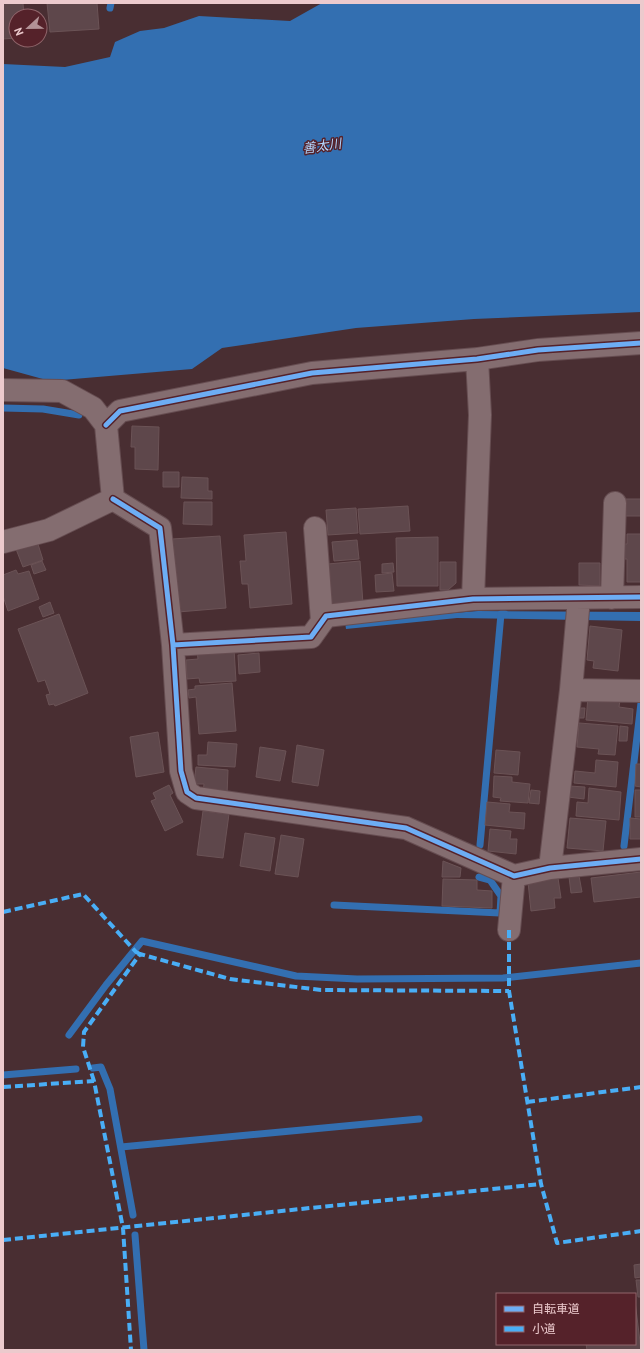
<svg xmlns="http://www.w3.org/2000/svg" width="644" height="1353" font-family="'PT Sans','Noto Sans JP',sans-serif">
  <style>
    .water { fill: #336fb1 }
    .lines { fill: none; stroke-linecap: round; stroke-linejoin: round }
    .stream { stroke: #336fb1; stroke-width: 7 }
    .building { fill: #5e474b; stroke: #6b5356 }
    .minor-casing { stroke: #664d51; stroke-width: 24 }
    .minor { stroke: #846d70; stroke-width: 22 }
    .quiet { stroke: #49aef6; stroke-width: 4; stroke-dasharray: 8 4; stroke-linecap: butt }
    .cycleway-casing { stroke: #55222a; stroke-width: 8 }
    .cycleway { stroke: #6dadf4; stroke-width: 5 }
    .labels { text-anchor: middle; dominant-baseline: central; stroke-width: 3; stroke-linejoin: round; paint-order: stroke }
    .water-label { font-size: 13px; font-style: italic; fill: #b3d5fc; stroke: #55222a }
  </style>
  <rect width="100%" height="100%" fill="#492e32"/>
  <path class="water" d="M 322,3 L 641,3 L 641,312 L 474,319 L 356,328 L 222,348 L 192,369 L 50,381 L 3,368 L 3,64 L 65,67 L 110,57 L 115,42 L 140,31 L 164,28 L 199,16 L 290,21 Z
    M 478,611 L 641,612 L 641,621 L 457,618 L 346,629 L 345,622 Z"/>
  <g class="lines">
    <path class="stream" d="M 110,8 L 111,3
      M 3,408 L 43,409 L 79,415
      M 480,845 L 501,614 L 505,614
      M 624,846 L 641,703
      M 334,905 L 500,913 L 501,896 L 490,880 L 479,877
      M 69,1035 L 106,985 L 142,941 L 296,976 L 357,979 L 503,978 L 641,963
      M 93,1068 L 101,1067 L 110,1089 L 133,1215
      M 3,1075 L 76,1069
      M 121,1147 L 419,1119
      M 135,1235 L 144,1350"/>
  </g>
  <path class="building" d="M 3,3 L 23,3 L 24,16 L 16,16 L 16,38 L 3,39 Z
    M 47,3 L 97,3 L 99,29 L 50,32 Z
    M 132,426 L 159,427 L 158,470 L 135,469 L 135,447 L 131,447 Z
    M 163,472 L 179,472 L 179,487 L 163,487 Z
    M 182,477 L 208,478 L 208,491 L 212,491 L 212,499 L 181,498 Z
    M 622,499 L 641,499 L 641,516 L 622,516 Z
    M 184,502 L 212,502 L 212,525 L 183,524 Z
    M 408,506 L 410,531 L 360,534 L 358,509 Z
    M 356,508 L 358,533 L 328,535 L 326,510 Z
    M 286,532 L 292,604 L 250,608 L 248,584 L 242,584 L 240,561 L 246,561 L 244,535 Z
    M 627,534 L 641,534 L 641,582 L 627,582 L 627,559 L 620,559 L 621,544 L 627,544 Z
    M 220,536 L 226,608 L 178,612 L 172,539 Z
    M 438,537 L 438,586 L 397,586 L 396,538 Z
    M 357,540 L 359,559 L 334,561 L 332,542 Z
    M 37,541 L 43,560 L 23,567 L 16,549 Z
    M 42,561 L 46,570 L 34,574 L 31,565 Z
    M 360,561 L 363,604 L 332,607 L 328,564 Z
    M 440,562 L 456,562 L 456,583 L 448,590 L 440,590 Z
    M 393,563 L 394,572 L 382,573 L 382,564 Z
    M 579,563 L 600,563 L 600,586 L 579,585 Z
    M 16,570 L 18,574 L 29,571 L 39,599 L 8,611 L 3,596 L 3,575 Z
    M 392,573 L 394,591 L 376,592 L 375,575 Z
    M 50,602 L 54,613 L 43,617 L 39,607 Z
    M 59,614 L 88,693 L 55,706 L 54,704 L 49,705 L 46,695 L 50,694 L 45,680 L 38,682 L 18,629 Z
    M 590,626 L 622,630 L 618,671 L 593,668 L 594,661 L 587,660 Z
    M 234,649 L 236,681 L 200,683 L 199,678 L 187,679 L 186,660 L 198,659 L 197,651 Z
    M 259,653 L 260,672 L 239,674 L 238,655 Z
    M 232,683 L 236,731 L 199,734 L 196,697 L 189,698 L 188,690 L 195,689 L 195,686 Z
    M 588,697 L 620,700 L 619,707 L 633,709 L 632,724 L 586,720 Z
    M 578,708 L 585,708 L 584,718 L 577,718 Z
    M 579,723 L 618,726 L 615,755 L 598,754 L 599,749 L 577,747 Z
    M 620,726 L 628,727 L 627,741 L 619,741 Z
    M 158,732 L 164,772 L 136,777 L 130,737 Z
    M 208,742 L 237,744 L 235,767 L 198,765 L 198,755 L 207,755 Z
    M 297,745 L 324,750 L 318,786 L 292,782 Z
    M 260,747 L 286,751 L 280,781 L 256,777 Z
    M 496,750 L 520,752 L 518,775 L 494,773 Z
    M 596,760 L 618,762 L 616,787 L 574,783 L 575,771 L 595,773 Z
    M 636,764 L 641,764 L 641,787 L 635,786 Z
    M 196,767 L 228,770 L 227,795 L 203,793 L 204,784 L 194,784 Z
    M 494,776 L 512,777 L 512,782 L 530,784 L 528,803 L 500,801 L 501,798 L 493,797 Z
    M 169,785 L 173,793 L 170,795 L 183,822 L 165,831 L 151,801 L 156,799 L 153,793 Z
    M 569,786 L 585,787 L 584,799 L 568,797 Z
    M 589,788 L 621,792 L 619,820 L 576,816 L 577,802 L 588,803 Z
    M 531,790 L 540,791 L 539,804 L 529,803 Z
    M 635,790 L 641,790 L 641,817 L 635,817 Z
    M 487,802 L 510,804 L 509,812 L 525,813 L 524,829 L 485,825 Z
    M 203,811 L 229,814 L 223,858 L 197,855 Z
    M 570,818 L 606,821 L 603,851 L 567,848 Z
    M 630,818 L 641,819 L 641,839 L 630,839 Z
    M 490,829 L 511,831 L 510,839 L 517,839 L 516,854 L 488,851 Z
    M 245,833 L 275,838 L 270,871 L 240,866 Z
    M 281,835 L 304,839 L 298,877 L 275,874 Z
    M 443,861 L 461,868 L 460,877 L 442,877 Z
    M 641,872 L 641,897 L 594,902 L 591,878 Z
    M 579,876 L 582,892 L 571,893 L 569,877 Z
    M 558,878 L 561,898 L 554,898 L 555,908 L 531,911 L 528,882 Z
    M 443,879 L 477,880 L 477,890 L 492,891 L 492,908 L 442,906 Z
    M 641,1264 L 641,1277 L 635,1278 L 634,1265 Z
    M 636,1280 L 641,1280 L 641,1297 L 638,1297 Z
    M 635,1301 L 641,1350 L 587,1350 L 586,1344 L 635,1344 Z"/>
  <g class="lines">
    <defs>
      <path id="minor" d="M 3,390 L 62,391 L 93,408 L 106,425 L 113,499 L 49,530 L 3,542
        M 106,425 L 120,411 L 312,373 L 477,359 L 538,350 L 641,343
        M 113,499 L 160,528 L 173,645 L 181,771 L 187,792 L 196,798 L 406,828 L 514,876 L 550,868 L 641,859
        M 315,528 L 322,621
        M 612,598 L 615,503
        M 473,599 L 480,415 L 477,359
        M 173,645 L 311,637 L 326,616 L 473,599 L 641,597
        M 571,690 L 641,691
        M 550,868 L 571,690 L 579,598
        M 509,930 L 514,876"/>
    </defs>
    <use href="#minor" class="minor-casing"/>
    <use href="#minor" class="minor"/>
    <path class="quiet" d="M 3,912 L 83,894 L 136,952 L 140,954
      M 509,930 L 509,991 L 541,1184 L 557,1243 L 641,1231
      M 94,1081 L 83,1047 L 84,1032 L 140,954 L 230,979 L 321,990 L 509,991
      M 3,1087 L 94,1081 L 123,1228 L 131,1350
      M 527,1102 L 641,1087
      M 3,1240 L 541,1184"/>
    <defs>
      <path id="cycleway" d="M 106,425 L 120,411 L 312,373 L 477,359 L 538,350 L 641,343
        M 113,499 L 160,528 L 173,645 L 181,771 L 187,792 L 196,798 L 406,828 L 514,876 L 550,868 L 641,859
        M 173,645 L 311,637 L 326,616 L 473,599 L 641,597"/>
    </defs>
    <use href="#cycleway" class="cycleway-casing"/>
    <use href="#cycleway" class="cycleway"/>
  </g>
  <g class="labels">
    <g class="water-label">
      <text transform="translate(322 146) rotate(-8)">善太川</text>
    </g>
  </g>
  <rect width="644" height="1353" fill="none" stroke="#eccacd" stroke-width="8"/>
  <rect x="496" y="1293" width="140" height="52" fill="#55222a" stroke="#91656b"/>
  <rect x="504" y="1306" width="20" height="6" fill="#6dadf4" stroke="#91656b"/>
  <text x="532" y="1313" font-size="12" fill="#eccacd">自転車道</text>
  <rect x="504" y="1326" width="20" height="6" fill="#49aef6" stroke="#91656b"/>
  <text x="532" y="1333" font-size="12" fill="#eccacd">小道</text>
  <g transform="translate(28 28) rotate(248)"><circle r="19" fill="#55222a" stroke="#91656b"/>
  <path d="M0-3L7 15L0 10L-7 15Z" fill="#b39397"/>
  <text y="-6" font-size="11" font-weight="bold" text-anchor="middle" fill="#eccacd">N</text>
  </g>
</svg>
